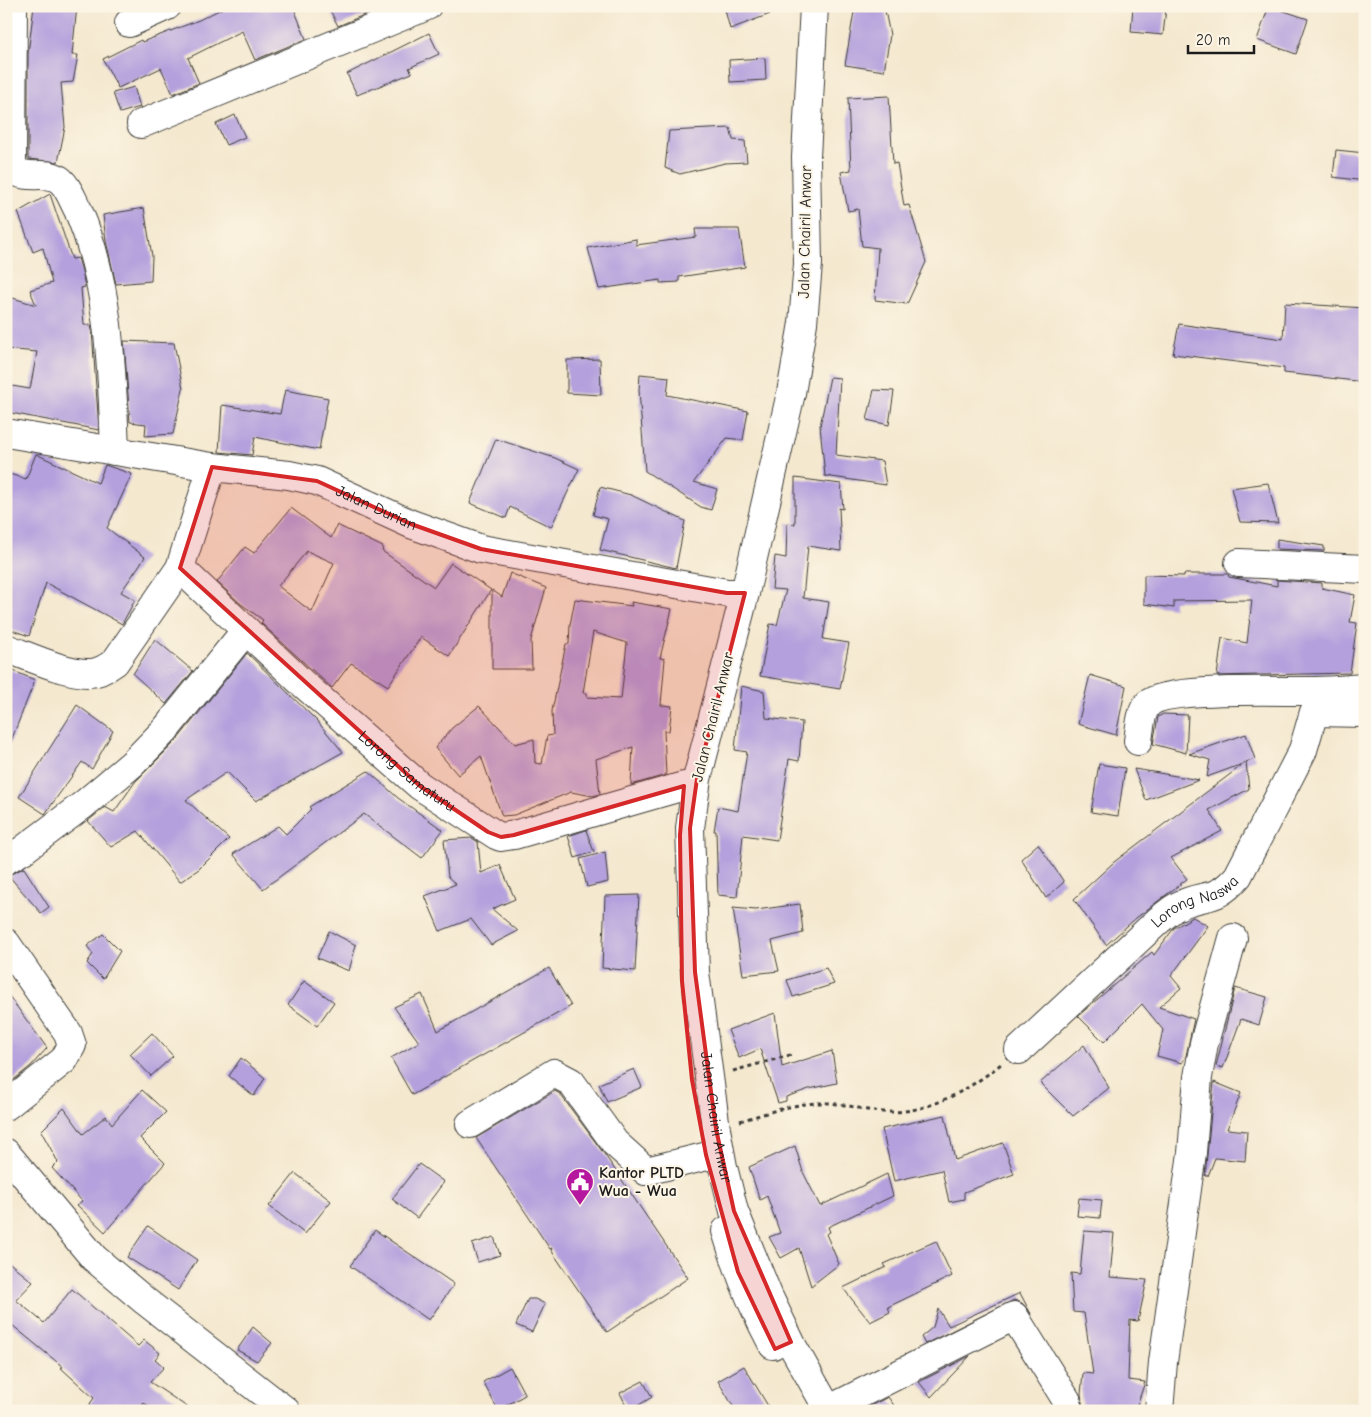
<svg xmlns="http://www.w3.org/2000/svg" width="1371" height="1417" font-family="'Comic Neue',sans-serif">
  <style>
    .building { fill: #b4a0dd; fill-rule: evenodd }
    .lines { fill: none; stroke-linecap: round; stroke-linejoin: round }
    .minor-casing { stroke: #3c3b37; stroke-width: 30 }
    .major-casing { stroke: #3c3b37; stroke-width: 30 }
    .path { stroke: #3c3b37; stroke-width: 3; stroke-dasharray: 4 4; stroke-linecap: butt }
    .minor { stroke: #fff; stroke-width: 28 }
    .major { stroke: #fff; stroke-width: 28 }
    .marked { fill: #d62828; fill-opacity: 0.2; stroke: #d62828; stroke-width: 4; stroke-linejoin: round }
    .labels { text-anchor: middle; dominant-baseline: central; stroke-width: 4; stroke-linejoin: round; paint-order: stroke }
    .street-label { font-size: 16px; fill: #1c1c1c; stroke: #fcf5e5 }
    .poi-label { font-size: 16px; font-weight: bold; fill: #1c1c1c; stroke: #fcf5e5; text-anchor: start }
  </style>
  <rect width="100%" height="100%" fill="#fcf5e5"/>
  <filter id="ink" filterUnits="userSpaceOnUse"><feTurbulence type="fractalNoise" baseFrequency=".02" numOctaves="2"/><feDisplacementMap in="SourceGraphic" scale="10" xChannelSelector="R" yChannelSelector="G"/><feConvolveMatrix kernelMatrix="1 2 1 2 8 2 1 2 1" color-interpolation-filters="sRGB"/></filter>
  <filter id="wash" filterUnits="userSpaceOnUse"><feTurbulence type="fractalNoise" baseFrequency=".0096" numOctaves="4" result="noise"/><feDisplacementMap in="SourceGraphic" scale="20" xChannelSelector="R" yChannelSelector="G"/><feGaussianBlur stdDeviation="1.12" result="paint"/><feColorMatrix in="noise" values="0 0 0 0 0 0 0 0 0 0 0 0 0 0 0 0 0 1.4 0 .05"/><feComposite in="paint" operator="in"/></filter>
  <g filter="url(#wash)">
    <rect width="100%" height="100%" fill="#f4e8cf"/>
    <g id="blocks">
      <path class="building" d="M 34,6 L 77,6 L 72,55 L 78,55 L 73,82 L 61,83 L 65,127 L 58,162 L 28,159 L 28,54 Z
        M 227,6 L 293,6 L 306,39 L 255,60 L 242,31 L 188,58 L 199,83 L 173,94 L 161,68 L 118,88 L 103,59 L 141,40 L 142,42 L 199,20 Z
        M 328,6 L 385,6 L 338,26 Z
        M 724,6 L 785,6 L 786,8 L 730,29 Z
        M 855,6 L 884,6 L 890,35 L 884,71 L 845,65 Z
        M 1133,6 L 1166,8 L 1163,35 L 1131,32 Z
        M 1269,6 L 1308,19 L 1296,54 L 1257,40 Z
        M 429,33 L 439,54 L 409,68 L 412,73 L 357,95 L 347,74 Z
        M 765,58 L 766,80 L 730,82 L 729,60 Z
        M 134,87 L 140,107 L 120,113 L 113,93 Z
        M 889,96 L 893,164 L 897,163 L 904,206 L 909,205 L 926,262 L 907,304 L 875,300 L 878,248 L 862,246 L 858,209 L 848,211 L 841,172 L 851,170 L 848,98 Z
        M 235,115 L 245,137 L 226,145 L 216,124 Z
        M 730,128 L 733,140 L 745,141 L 747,162 L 725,163 L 680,174 L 665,168 L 669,131 Z
        M 1336,150 L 1365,153 L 1365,181 L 1333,177 Z
        M 50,194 L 72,259 L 78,258 L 82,271 L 85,287 L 81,288 L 84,325 L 91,325 L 92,330 L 99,430 L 6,412 L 6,385 L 30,389 L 37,352 L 6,349 L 6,296 L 36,305 L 30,290 L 52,283 L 43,248 L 33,252 L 18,212 Z
        M 144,208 L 152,256 L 151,281 L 116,284 L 106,241 L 103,215 Z
        M 695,229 L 739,229 L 745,267 L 679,277 L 679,282 L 660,283 L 660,280 L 599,289 L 588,248 L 636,239 L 636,245 L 696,237 Z
        M 1285,303 L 1365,308 L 1365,382 L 1284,373 L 1284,368 L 1173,354 L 1179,324 L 1283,339 Z
        M 124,341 L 174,343 L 183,389 L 173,434 L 145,436 L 146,424 L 130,422 Z
        M 600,359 L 601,395 L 567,393 L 567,360 Z
        M 640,374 L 669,377 L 667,395 L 748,411 L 743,440 L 727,438 L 694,482 L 717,489 L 711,510 L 701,507 L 645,471 L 639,390 Z
        M 830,377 L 840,378 L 836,455 L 882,461 L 886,485 L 825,476 L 820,426 Z
        M 285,390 L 328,398 L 319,450 L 255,437 L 252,455 L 219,452 L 222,405 L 280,414 Z
        M 874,390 L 894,391 L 889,425 L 867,420 Z
        M 496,439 L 555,458 L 579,469 L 551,527 L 510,507 L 506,518 L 470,503 Z
        M 36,454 L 98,483 L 105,465 L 132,474 L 107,528 L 145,557 L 121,592 L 135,600 L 122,624 L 46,583 L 29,636 L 6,628 L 6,473 L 26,479 Z
        M 795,478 L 841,484 L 843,509 L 839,508 L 841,551 L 808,546 L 803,598 L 829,602 L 823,639 L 849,643 L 840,689 L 760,676 L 770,624 L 777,625 L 786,590 L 772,589 L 775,556 L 786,558 L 787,523 L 795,524 Z
        M 1268,483 L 1278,523 L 1240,522 L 1231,488 Z
        M 600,487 L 631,495 L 685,521 L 676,568 L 600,550 L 608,519 L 593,515 Z
        M 291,508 L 331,538 L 337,525 L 383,547 L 382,551 L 434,587 L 451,563 L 491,590 L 449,656 L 421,637 L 388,686 L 351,663 L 332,688 L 312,670 L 261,623 L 263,620 L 241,604 L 217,582 L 245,547 L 254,553 ZM 307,551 L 334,563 L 312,612 L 278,586 Z
        M 1277,539 L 1324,546 L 1324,551 L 1277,549 Z
        M 510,573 L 546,588 L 531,640 L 532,669 L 492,669 L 492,590 L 502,597 Z
        M 1184,574 L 1228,574 L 1229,577 L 1277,586 L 1277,580 L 1322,583 L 1322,588 L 1355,595 L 1350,622 L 1357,623 L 1350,673 L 1217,676 L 1222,638 L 1247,643 L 1252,600 L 1174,601 L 1174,608 L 1144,604 L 1144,575 L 1184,576 Z
        M 575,599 L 632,606 L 631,602 L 672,609 L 660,658 L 665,659 L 661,705 L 672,706 L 669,731 L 664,731 L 666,775 L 631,785 L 633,747 L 596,759 L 600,794 L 593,796 L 571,792 L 514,815 L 502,816 L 481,756 L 458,775 L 435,748 L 452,728 L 479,706 L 515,744 L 534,739 L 535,763 L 542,764 L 547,736 L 553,735 L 552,711 L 566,644 L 569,644 L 570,625 ZM 593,632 L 627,643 L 621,699 L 587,697 L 587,693 L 583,693 Z
        M 155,639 L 193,671 L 166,704 L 133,674 Z
        M 247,653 L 317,721 L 343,752 L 256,801 L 227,772 L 186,800 L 229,839 L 199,869 L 180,882 L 138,831 L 111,847 L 88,821 L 105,807 L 114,812 L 135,782 L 177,740 Z
        M 11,670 L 35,680 L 7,751 L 6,683 Z
        M 1090,675 L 1126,686 L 1116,735 L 1078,724 Z
        M 741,686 L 764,691 L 766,718 L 802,722 L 799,761 L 789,759 L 777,840 L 743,835 L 737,897 L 718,895 L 716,831 L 714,831 L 718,807 L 738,811 L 747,752 L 735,750 Z
        M 77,705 L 113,731 L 92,769 L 82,762 L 45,814 L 19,797 Z
        M 1163,714 L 1188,715 L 1186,753 L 1153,744 L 1158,717 Z
        M 1246,734 L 1255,759 L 1246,762 L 1249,789 L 1209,810 L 1222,831 L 1171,858 L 1187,879 L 1136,918 L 1106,945 L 1074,899 L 1114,862 L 1245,763 L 1207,777 L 1210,760 L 1189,754 Z
        M 1099,764 L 1125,768 L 1118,816 L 1091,812 Z
        M 1134,769 L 1159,773 L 1199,780 L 1146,800 Z
        M 368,771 L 398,798 L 443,830 L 422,858 L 364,814 L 263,889 L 233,854 L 278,826 L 286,834 L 311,809 L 309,807 Z
        M 586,830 L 594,852 L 575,858 L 568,836 Z
        M 472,838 L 478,842 L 481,873 L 500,865 L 515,899 L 492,909 L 518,931 L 491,945 L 471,919 L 440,931 L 425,896 L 456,884 L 448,877 L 444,840 Z
        M 1038,844 L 1064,882 L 1046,898 L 1021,859 Z
        M 605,852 L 608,882 L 587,887 L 580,859 Z
        M 24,868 L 49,907 L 41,913 L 8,875 Z
        M 639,895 L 635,971 L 602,968 L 605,896 Z
        M 800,904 L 803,933 L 772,941 L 779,971 L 743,975 L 733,908 L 756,910 Z
        M 1193,917 L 1208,926 L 1171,976 L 1181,988 L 1159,1007 L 1194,1019 L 1186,1056 L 1182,1063 L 1157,1056 L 1163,1030 L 1142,1004 L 1104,1042 L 1078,1016 L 1152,952 L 1154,955 L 1174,928 Z
        M 329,931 L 356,945 L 349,971 L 317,958 Z
        M 103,934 L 120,951 L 103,979 L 87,963 L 93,954 L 87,946 Z
        M 549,968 L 571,1006 L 412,1095 L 391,1058 L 419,1042 L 394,1007 L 422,994 L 438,1031 Z
        M 826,968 L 834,984 L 793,997 L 787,980 Z
        M 304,981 L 334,1002 L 317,1026 L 288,1005 Z
        M 1235,988 L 1267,997 L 1259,1025 L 1241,1019 L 1223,1068 L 1216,1066 Z
        M 6,992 L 47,1048 L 31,1066 L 6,1086 Z
        M 775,1013 L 782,1067 L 832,1051 L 837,1083 L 809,1089 L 786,1097 L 786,1101 L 778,1103 L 760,1049 L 739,1058 L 728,1030 Z
        M 152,1033 L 173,1056 L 151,1076 L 130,1054 Z
        M 1084,1045 L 1109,1088 L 1073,1116 L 1040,1083 Z
        M 241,1058 L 265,1078 L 254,1096 L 229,1076 Z
        M 634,1069 L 642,1087 L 607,1102 L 599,1084 Z
        M 1214,1082 L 1241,1093 L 1227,1129 L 1247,1131 L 1245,1161 L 1215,1158 L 1208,1176 L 1205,1176 Z
        M 142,1090 L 166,1112 L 140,1138 L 165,1163 L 105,1232 L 77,1205 L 82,1201 L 52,1168 L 58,1162 L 41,1131 L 64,1108 L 83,1134 L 106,1116 L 112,1124 Z
        M 555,1091 L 560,1094 L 605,1155 L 688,1278 L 607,1332 L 551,1250 L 552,1248 L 550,1249 L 476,1138 Z
        M 945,1115 L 955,1160 L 1003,1143 L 1014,1174 L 964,1192 L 964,1199 L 949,1202 L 942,1170 L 894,1181 L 882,1129 Z
        M 795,1146 L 803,1172 L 820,1206 L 887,1174 L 893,1196 L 828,1227 L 830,1232 L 826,1234 L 839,1264 L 811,1286 L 799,1248 L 781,1258 L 769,1237 L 780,1233 L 767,1196 L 760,1200 L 749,1167 Z
        M 419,1164 L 444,1182 L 417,1218 L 392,1199 Z
        M 295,1173 L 331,1201 L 305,1234 L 269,1206 Z
        M 1079,1198 L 1102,1200 L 1100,1218 L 1077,1216 Z
        M 148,1226 L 197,1260 L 178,1290 L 127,1257 Z
        M 375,1230 L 454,1284 L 429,1320 L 350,1266 Z
        M 1084,1231 L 1114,1233 L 1110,1277 L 1147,1280 L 1138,1321 L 1130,1320 L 1128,1380 L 1145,1382 L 1135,1411 L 1083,1411 L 1081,1394 L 1083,1373 L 1093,1374 L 1084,1313 L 1073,1312 L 1071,1273 L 1080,1274 Z
        M 494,1237 L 500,1255 L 478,1262 L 472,1244 Z
        M 936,1241 L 952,1276 L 888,1307 L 890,1312 L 870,1322 L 843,1288 L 886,1267 L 884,1264 Z
        M 6,1260 L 33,1282 L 16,1300 L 44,1323 L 72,1289 L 138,1346 L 144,1340 L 160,1353 L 155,1359 L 164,1367 L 150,1382 L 193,1411 L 156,1411 L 144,1403 L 138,1411 L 85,1411 L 94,1398 L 61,1368 L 63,1367 L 6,1320 Z
        M 1020,1293 L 1031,1314 L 1022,1303 L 1014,1300 L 925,1344 L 921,1337 L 933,1327 L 938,1309 L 949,1326 Z
        M 528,1299 L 535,1299 L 545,1304 L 532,1332 L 516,1325 Z
        M 253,1327 L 272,1343 L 257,1361 L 237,1350 Z
        M 970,1356 L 931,1397 L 919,1382 Z
        M 744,1366 L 771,1411 L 736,1411 L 718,1381 Z
        M 510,1367 L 525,1395 L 498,1410 L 483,1382 Z
        M 643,1381 L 652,1397 L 629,1411 L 620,1393 Z
        M 888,1397 L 898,1411 L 867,1411 L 866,1408 Z"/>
    </g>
  </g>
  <g filter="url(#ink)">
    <use href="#blocks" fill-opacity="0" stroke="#3c3b37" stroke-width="1"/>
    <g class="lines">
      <defs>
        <g id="minor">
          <path d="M 13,6 L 12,165 L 14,170 C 27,181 48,169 61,181 C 69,188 73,201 78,210 C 110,284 112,371 115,451"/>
          <path d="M 129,23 L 167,6"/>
          <path d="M 141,124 L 427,6"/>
          <path id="s1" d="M 6,433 L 212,467 L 289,475 L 317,481 L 411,524 L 481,549 L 727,593 L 745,593"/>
          <path d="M 1239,563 L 1365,569"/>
          <path id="s2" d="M 180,568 L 301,682 L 420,786 L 496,835 L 501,837 L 514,835 L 684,786"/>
          <path d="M 6,648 C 28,656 67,674 90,673 C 99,673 107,668 115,662 L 180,568 L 212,467"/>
          <path d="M 1138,741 C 1140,729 1140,712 1148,704 C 1167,686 1285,692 1315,691 C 1332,691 1348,689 1365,688"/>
          <path d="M 6,860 L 23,850 L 83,805 L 133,763 L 165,730 L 246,630"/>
          <path d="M 6,943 L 68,1033 L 72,1045 L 64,1060 L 6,1106"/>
          <path id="s3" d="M 1019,1050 L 1159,920 C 1165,916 1171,909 1178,906 C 1205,892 1214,904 1238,876 L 1303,750 L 1314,712 L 1365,713"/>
          <path d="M 470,1124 L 554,1073 L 571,1082 L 615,1143 L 646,1171 L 720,1153"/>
          <path d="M 6,1153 L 94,1258 L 145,1301 L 286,1411"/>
          <path d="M 828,1410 L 1014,1316 L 1067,1401 L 1067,1411"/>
          <path d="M 1159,1411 L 1163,1362 L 1192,1153 L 1198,1077 L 1204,1043 L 1233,938"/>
        </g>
        <g id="major">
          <path id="s4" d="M 814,6 L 806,157 L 808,264 L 803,323 L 791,393 L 745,593 L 697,779 L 690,828 L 695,972 L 716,1129 L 723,1167 L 734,1211 L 768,1295 L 793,1347 L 829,1411"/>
          <path d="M 726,1231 C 738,1271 753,1308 773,1345"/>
        </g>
      </defs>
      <use href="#minor" class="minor-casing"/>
      <use href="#major" class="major-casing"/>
      <path class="path" d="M 733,1071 L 794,1054
        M 740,1121 C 767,1113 794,1103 822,1103 C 844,1102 865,1112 887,1112 C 929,1113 969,1090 1001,1064"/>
      <use href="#minor" class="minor"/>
      <use href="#major" class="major"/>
    </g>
  </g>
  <path class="marked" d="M 212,467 L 317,481 L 411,524 L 481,549 L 727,593 L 745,593 L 697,779 L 690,828 L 695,972 L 716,1129 L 734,1211 L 791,1342 L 775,1349 L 738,1272 L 706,1155 L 692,1080 L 682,981 L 680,835 L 684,786 L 514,835 L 501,837 L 488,832 L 420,786 L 180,568 Z"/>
  <defs>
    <symbol id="civic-pin" viewBox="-11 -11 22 30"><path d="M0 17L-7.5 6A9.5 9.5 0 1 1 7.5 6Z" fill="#b5179e" stroke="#fcf5e5"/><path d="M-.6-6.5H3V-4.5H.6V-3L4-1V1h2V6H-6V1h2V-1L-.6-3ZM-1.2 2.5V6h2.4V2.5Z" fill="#fff"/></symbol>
  </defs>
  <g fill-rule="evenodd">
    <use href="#civic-pin" x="564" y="1166" width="32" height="43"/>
  </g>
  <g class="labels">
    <g class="street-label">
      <text transform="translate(805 232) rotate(-89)">Jalan Chairil Anwar</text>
      <text stroke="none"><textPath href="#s1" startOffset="380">Jalan Durian</textPath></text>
      <text transform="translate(713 717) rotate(-76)">Jalan Chairil Anwar</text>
      <text stroke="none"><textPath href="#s2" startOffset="305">Lorong Samaturu</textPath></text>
      <text stroke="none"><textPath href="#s3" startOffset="232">Lorong Naswa</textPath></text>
      <text stroke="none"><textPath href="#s4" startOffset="1126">Jalan Chairil Anwar</textPath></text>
    </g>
    <g class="poi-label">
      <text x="599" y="1173">Kantor PLTD<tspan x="599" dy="18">Wua - Wua</tspan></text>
    </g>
  </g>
  <rect width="1371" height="1417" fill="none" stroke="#fcf5e5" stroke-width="25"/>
  <path d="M1188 45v8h66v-8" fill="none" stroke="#1c1c1c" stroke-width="2.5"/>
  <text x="1196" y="45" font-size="15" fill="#1c1c1c" stroke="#fcf5e5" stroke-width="4" paint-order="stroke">20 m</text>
</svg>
